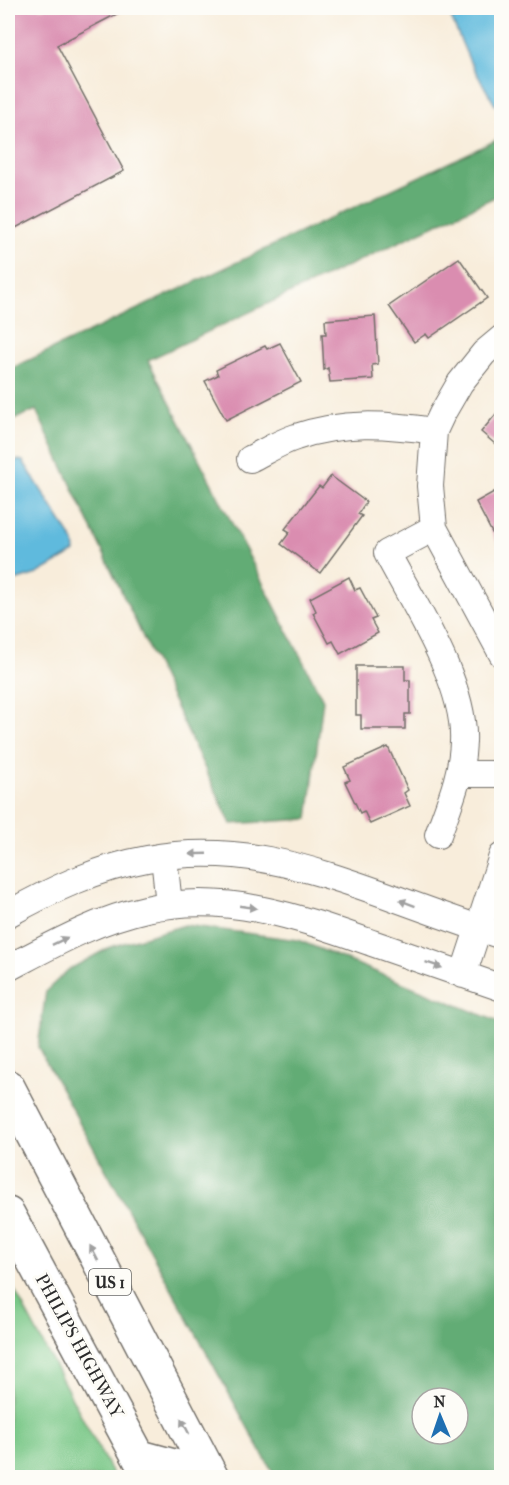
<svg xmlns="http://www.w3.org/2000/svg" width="509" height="1485" font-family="'IM FELL French Canon',serif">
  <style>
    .green { fill: #79c787; stroke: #527959; stroke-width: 1.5 }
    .forest { fill: #62ac74; stroke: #466c50; stroke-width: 1.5; fill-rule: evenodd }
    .water { fill: #5fbadd; stroke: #457284; stroke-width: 1.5 }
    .building { fill: #da8db0 }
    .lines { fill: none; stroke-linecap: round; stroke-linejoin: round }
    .minor-casing { stroke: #736f69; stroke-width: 28 }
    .major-casing { stroke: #736f69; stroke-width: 36 }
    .minor { stroke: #fff; stroke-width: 26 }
    .major { stroke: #fff; stroke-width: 33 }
    .oneway { fill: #a0a0a0 }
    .labels { text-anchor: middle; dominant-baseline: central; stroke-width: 6; stroke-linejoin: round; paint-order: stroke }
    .shield { fill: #fdfcf7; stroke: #6a6a68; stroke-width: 1.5 }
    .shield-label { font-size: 16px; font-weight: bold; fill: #2b2b2b }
    .street-label { font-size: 18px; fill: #2b2b2b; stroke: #fdfcf7 }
  </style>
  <rect width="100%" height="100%" fill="#fdfcf7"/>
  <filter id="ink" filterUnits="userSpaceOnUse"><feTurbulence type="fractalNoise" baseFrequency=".0167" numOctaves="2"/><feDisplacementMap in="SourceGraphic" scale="12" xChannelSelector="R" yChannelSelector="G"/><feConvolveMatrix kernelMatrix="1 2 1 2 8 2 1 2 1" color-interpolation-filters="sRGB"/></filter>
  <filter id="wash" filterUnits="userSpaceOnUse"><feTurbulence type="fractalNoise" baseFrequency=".008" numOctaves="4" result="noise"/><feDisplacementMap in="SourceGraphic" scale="24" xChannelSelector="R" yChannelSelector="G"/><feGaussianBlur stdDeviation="1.35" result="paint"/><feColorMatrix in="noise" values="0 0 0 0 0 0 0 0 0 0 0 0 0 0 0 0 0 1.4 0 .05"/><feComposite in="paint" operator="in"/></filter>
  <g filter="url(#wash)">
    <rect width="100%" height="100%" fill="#f8eddb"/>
    <path class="green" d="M 8,1278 L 114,1477 L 8,1477 Z"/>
    <path class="forest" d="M 501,138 L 501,194 L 148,360 L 323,700 L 308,819 L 231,824 L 36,410 L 8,422 L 8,370 Z
      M 185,925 L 298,940 L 501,1023 L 501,1477 L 275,1477 L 38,1047 L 46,991 L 68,970 L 110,947 ZM 422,1398 L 458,1398 L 458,1434 L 422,1434 Z"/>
    <path class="water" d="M 447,8 L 501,8 L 501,108 L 495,105 L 470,62 Z
      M 17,460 L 23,461 L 74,542 L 75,552 L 37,574 L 8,583 L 8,464 Z"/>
    <g id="blocks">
      <path class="building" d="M 8,8 L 128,8 L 57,45 L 124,171 L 8,232 Z
        M 459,258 L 487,298 L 429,338 L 426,334 L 414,342 L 389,306 Z
        M 375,316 L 378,364 L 372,365 L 373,379 L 330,382 L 328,368 L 324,370 L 322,334 L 326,334 L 325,320 Z
        M 280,343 L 301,382 L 226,420 L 205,381 L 218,375 L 216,370 L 265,346 L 267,349 Z
        M 501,408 L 501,449 L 481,432 Z
        M 331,476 L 366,502 L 358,514 L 362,516 L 320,573 L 281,544 L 290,532 L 285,529 L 319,486 L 322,488 Z
        M 501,488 L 501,550 L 476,502 Z
        M 349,577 L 355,590 L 360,588 L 376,618 L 371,620 L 378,633 L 340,654 L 333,641 L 329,643 L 313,613 L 316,611 L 310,598 Z
        M 356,666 L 405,666 L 405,680 L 410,680 L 410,714 L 405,714 L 405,729 L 361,729 L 361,715 L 356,715 Z
        M 388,747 L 408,790 L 404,793 L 410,806 L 370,824 L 364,811 L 360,813 L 345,782 L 350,780 L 344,767 Z"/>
    </g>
  </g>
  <g filter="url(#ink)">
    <use href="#blocks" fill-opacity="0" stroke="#736f69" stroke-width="1.5"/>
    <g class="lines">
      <defs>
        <path id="minor" d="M 502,338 L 484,353 L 460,383 L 442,414 L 434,431 L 430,486 L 434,528 L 502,654
          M 250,459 C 264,452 280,442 296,437 C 343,421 386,424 434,431
          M 434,528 L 387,553 C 414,605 466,683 463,742 C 462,775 449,804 438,835
          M 459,774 L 502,774
          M 164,857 L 169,905
          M 8,914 C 51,890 97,868 147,859 C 235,843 304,866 386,895 C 424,909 463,923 502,936
          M 8,968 C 52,945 96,920 146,909 C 226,891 298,917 372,943 C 415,958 458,973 502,988
          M 463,975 L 502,856"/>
        <path id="major" d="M 8,1087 L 212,1478
          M 8,1214 L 150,1478
          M 140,1457 L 177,1467 L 185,1478"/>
      </defs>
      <use href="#minor" class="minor-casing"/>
      <use href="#major" class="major-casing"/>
      <use href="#minor" class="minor"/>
      <use href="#major" class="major"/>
    </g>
    <defs><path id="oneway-solid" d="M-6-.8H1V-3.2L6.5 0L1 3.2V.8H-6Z" transform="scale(1.5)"/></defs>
    <g class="oneway">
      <use href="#oneway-solid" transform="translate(198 854) rotate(178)"/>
      <use href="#oneway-solid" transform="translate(407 903) rotate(-160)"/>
      <use href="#oneway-solid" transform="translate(248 907) rotate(8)"/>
      <use href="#oneway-solid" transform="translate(60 941) rotate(-26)"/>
      <use href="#oneway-solid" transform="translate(434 965) rotate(19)"/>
      <use href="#oneway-solid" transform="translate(94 1253) rotate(-118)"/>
      <use href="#oneway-solid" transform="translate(185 1426) rotate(-118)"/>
    </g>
  </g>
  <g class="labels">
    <rect class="shield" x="89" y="1269" width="42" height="26" rx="4.5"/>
    <g class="shield-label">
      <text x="110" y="1282">US 1</text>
    </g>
    <g class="street-label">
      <text transform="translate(79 1346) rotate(61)">PHILIPS HIGHWAY</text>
    </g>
  </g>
  <rect width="509" height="1485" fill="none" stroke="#fdfcf7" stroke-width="30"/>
  <g transform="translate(440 1416) rotate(358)"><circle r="28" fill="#fdfcf7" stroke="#a9a8a5" stroke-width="1.5"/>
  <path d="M0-4.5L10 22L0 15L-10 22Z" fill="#1f6fb2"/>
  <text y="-9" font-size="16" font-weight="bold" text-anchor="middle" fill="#2b2b2b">N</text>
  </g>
</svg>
